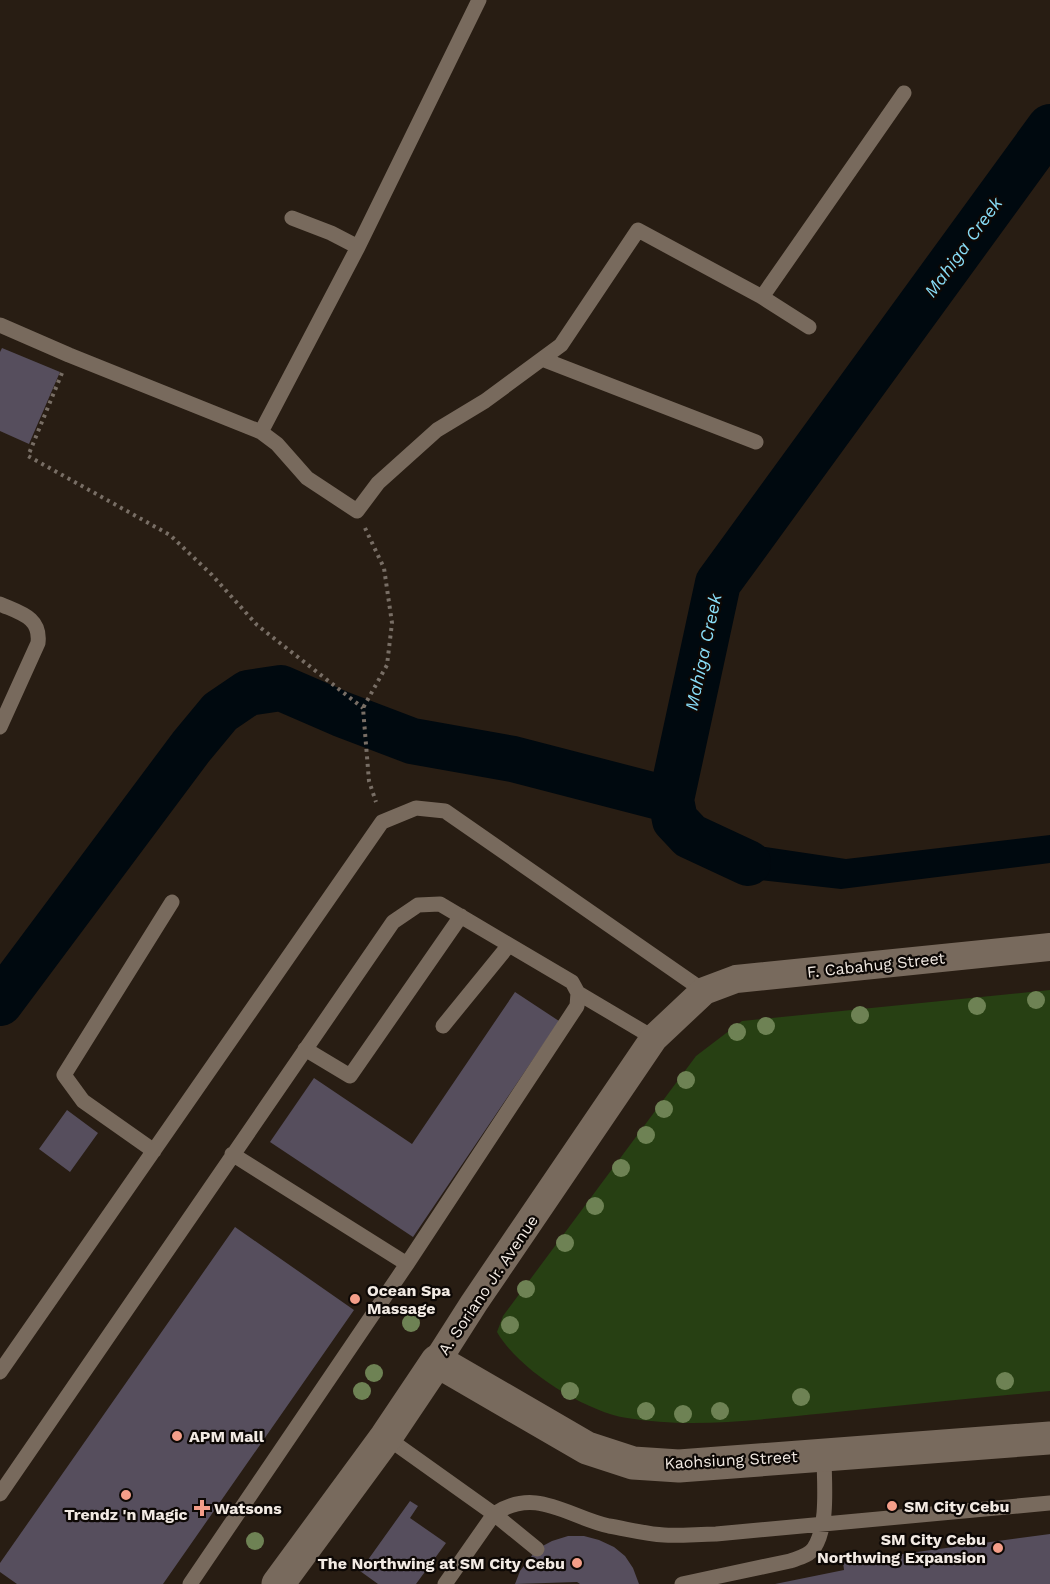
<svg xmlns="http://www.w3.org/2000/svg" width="1050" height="1584" font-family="'Work Sans',sans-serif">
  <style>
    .green { fill: #274013 }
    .water { fill: #00090f }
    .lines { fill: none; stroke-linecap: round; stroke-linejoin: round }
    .river { stroke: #00090f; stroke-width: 46 }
    .building { fill: #564e5d }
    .path { stroke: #786e65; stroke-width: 4; stroke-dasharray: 3 4.5; stroke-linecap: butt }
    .lane { stroke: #786a5d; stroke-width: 15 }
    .street { stroke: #786a5d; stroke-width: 28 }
    .secondary { stroke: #786a5d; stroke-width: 33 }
    .tree { fill: #6e8254 }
    .poi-dot { fill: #f49e89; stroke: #0d0805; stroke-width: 2 }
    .labels { text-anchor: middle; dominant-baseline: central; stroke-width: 4.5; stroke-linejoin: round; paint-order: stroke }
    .street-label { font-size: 16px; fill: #f2eae3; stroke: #0d0805 }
    .poi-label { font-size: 16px; font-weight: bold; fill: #f2eae3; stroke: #0d0805; text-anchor: start }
    .water-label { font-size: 18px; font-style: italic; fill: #88dcf6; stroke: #0d0805 }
  </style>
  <rect width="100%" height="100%" fill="#281d13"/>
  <path class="green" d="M 1050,990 L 1050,1391 C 976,1398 902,1405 827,1413 C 762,1419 693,1429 627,1418 C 584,1411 518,1369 497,1332 L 503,1316 L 696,1056 L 742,1021 Z"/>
  <path class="water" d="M 1050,835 L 1050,863 L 841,889 L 732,877 L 690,836 L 846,859 Z"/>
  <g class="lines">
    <path class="river" d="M 748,863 L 690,836 L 675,820 L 671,800 L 718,583 L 1050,127
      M 0,1003 L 191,747 L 220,712 L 248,693 L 281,688 L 341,714 L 412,741 L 513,759 L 671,800"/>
  </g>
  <path class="building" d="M 2,348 L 60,372 L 29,444 L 0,431 L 0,352 Z
    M 515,992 L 559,1021 L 413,1237 L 270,1142 L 314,1078 L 412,1144 Z
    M 67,1110 L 98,1133 L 70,1172 L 39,1149 Z
    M 235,1227 L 354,1310 L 163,1584 L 17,1584 L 0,1572 L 0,1563 Z
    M 410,1501 L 418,1506 L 410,1518 L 446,1543 L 416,1584 L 378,1584 L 360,1571 Z
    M 1050,1534 L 1050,1584 L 775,1584 L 844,1570 L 843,1562 Z
    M 568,1536 L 584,1536 L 599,1540 L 614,1547 L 625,1556 L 633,1568 L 639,1584 L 580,1584 L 577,1582 L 515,1584 L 520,1571 L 537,1549 L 552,1541 Z"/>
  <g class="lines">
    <path class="path" d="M 62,373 L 28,456 L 170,535 L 212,575 L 257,625 L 363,708
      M 365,528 L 384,568 L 392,623 L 387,665 L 363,708 L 369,781 L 376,802"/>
    <path class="lane" d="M 292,218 L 331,233 L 358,247
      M 762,297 L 904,93
      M 0,325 L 69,355 L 261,432 L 277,444 L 307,478 L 357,511 L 378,483 L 437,430 L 485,401 L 561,345 L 638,230 L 762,297 L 809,327
      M 542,359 L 756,442
      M 261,432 L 358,247 L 479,0
      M 0,604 C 20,613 41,617 38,643 L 0,727
      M 578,993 L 654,1038
      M 443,1026 L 509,945
      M 305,1049 L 350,1076 L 461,916
      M 154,1151 L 83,1101 L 64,1075 L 172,902
      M 232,1154 L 407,1264
      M 0,1372 L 382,822 L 416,808 L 445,811 L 704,991
      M 386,1437 L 494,1514 L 537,1549
      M 0,1494 L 393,922 L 418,905 L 440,904 L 572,982 L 578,993 L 577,1006 L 407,1264 L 190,1584
      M 445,1584 L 494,1514 C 536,1486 568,1517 609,1526 C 627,1529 646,1534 664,1535 C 681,1536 699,1534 716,1534 L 1050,1503
      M 682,1584 L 790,1561 C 798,1558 809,1556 814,1548 C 829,1525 824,1482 824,1455"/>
    <path class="street" d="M 437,1361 L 474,1303 L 654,1038 L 704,991 L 736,979 L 1050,947"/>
    <path class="secondary" d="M 278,1584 L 386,1437 L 437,1361 L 587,1448 L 633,1463 L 679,1466 L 1050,1438"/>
  </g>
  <g class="tree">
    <circle cx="1036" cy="1000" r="9"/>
    <circle cx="977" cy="1006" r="9"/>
    <circle cx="860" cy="1015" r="9"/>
    <circle cx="766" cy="1026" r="9"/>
    <circle cx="737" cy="1032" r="9"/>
    <circle cx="686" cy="1080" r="9"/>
    <circle cx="664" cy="1109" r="9"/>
    <circle cx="646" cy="1135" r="9"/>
    <circle cx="621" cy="1168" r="9"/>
    <circle cx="595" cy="1206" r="9"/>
    <circle cx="565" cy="1243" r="9"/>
    <circle cx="526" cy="1289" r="9"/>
    <circle cx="411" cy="1323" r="9"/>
    <circle cx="510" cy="1325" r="9"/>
    <circle cx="374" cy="1373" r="9"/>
    <circle cx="1005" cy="1381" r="9"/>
    <circle cx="362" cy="1391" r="9"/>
    <circle cx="570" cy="1391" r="9"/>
    <circle cx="801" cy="1397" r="9"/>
    <circle cx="646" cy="1411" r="9"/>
    <circle cx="720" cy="1411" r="9"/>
    <circle cx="683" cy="1414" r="9"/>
    <circle cx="255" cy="1541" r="9"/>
  </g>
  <g class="poi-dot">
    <circle cx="355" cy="1299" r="6"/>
    <circle cx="177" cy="1436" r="6"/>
    <circle cx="126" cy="1495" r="6"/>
    <circle cx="892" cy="1506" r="6"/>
    <path d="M199 1499h6v6h6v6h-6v6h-6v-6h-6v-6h6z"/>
    <circle cx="998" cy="1548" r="6"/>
    <circle cx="577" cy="1563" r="6"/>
  </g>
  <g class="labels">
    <g class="street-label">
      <text transform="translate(876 965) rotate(-6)">F. Cabahug Street</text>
      <text transform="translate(488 1285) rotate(-56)">A. Soriano Jr. Avenue</text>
      <text transform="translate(731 1460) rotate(-3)">Kaohsiung Street</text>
    </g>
    <g class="poi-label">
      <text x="367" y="1290">Ocean Spa<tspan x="367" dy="18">Massage</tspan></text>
      <text x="189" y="1436">APM Mall</text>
      <text x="904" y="1506">SM City Cebu</text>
      <text x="214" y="1508">Watsons</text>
      <text x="126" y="1514" text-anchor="middle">Trendz 'n Magic</text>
      <text x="986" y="1539" text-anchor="end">SM City Cebu<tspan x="986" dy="18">Northwing Expansion</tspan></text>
      <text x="565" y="1563" text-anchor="end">The Northwing at SM City Cebu</text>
    </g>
    <g class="water-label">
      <text transform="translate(963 247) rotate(-54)">Mahiga Creek</text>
      <text transform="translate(703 652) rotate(-78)">Mahiga Creek</text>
    </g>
  </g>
</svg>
